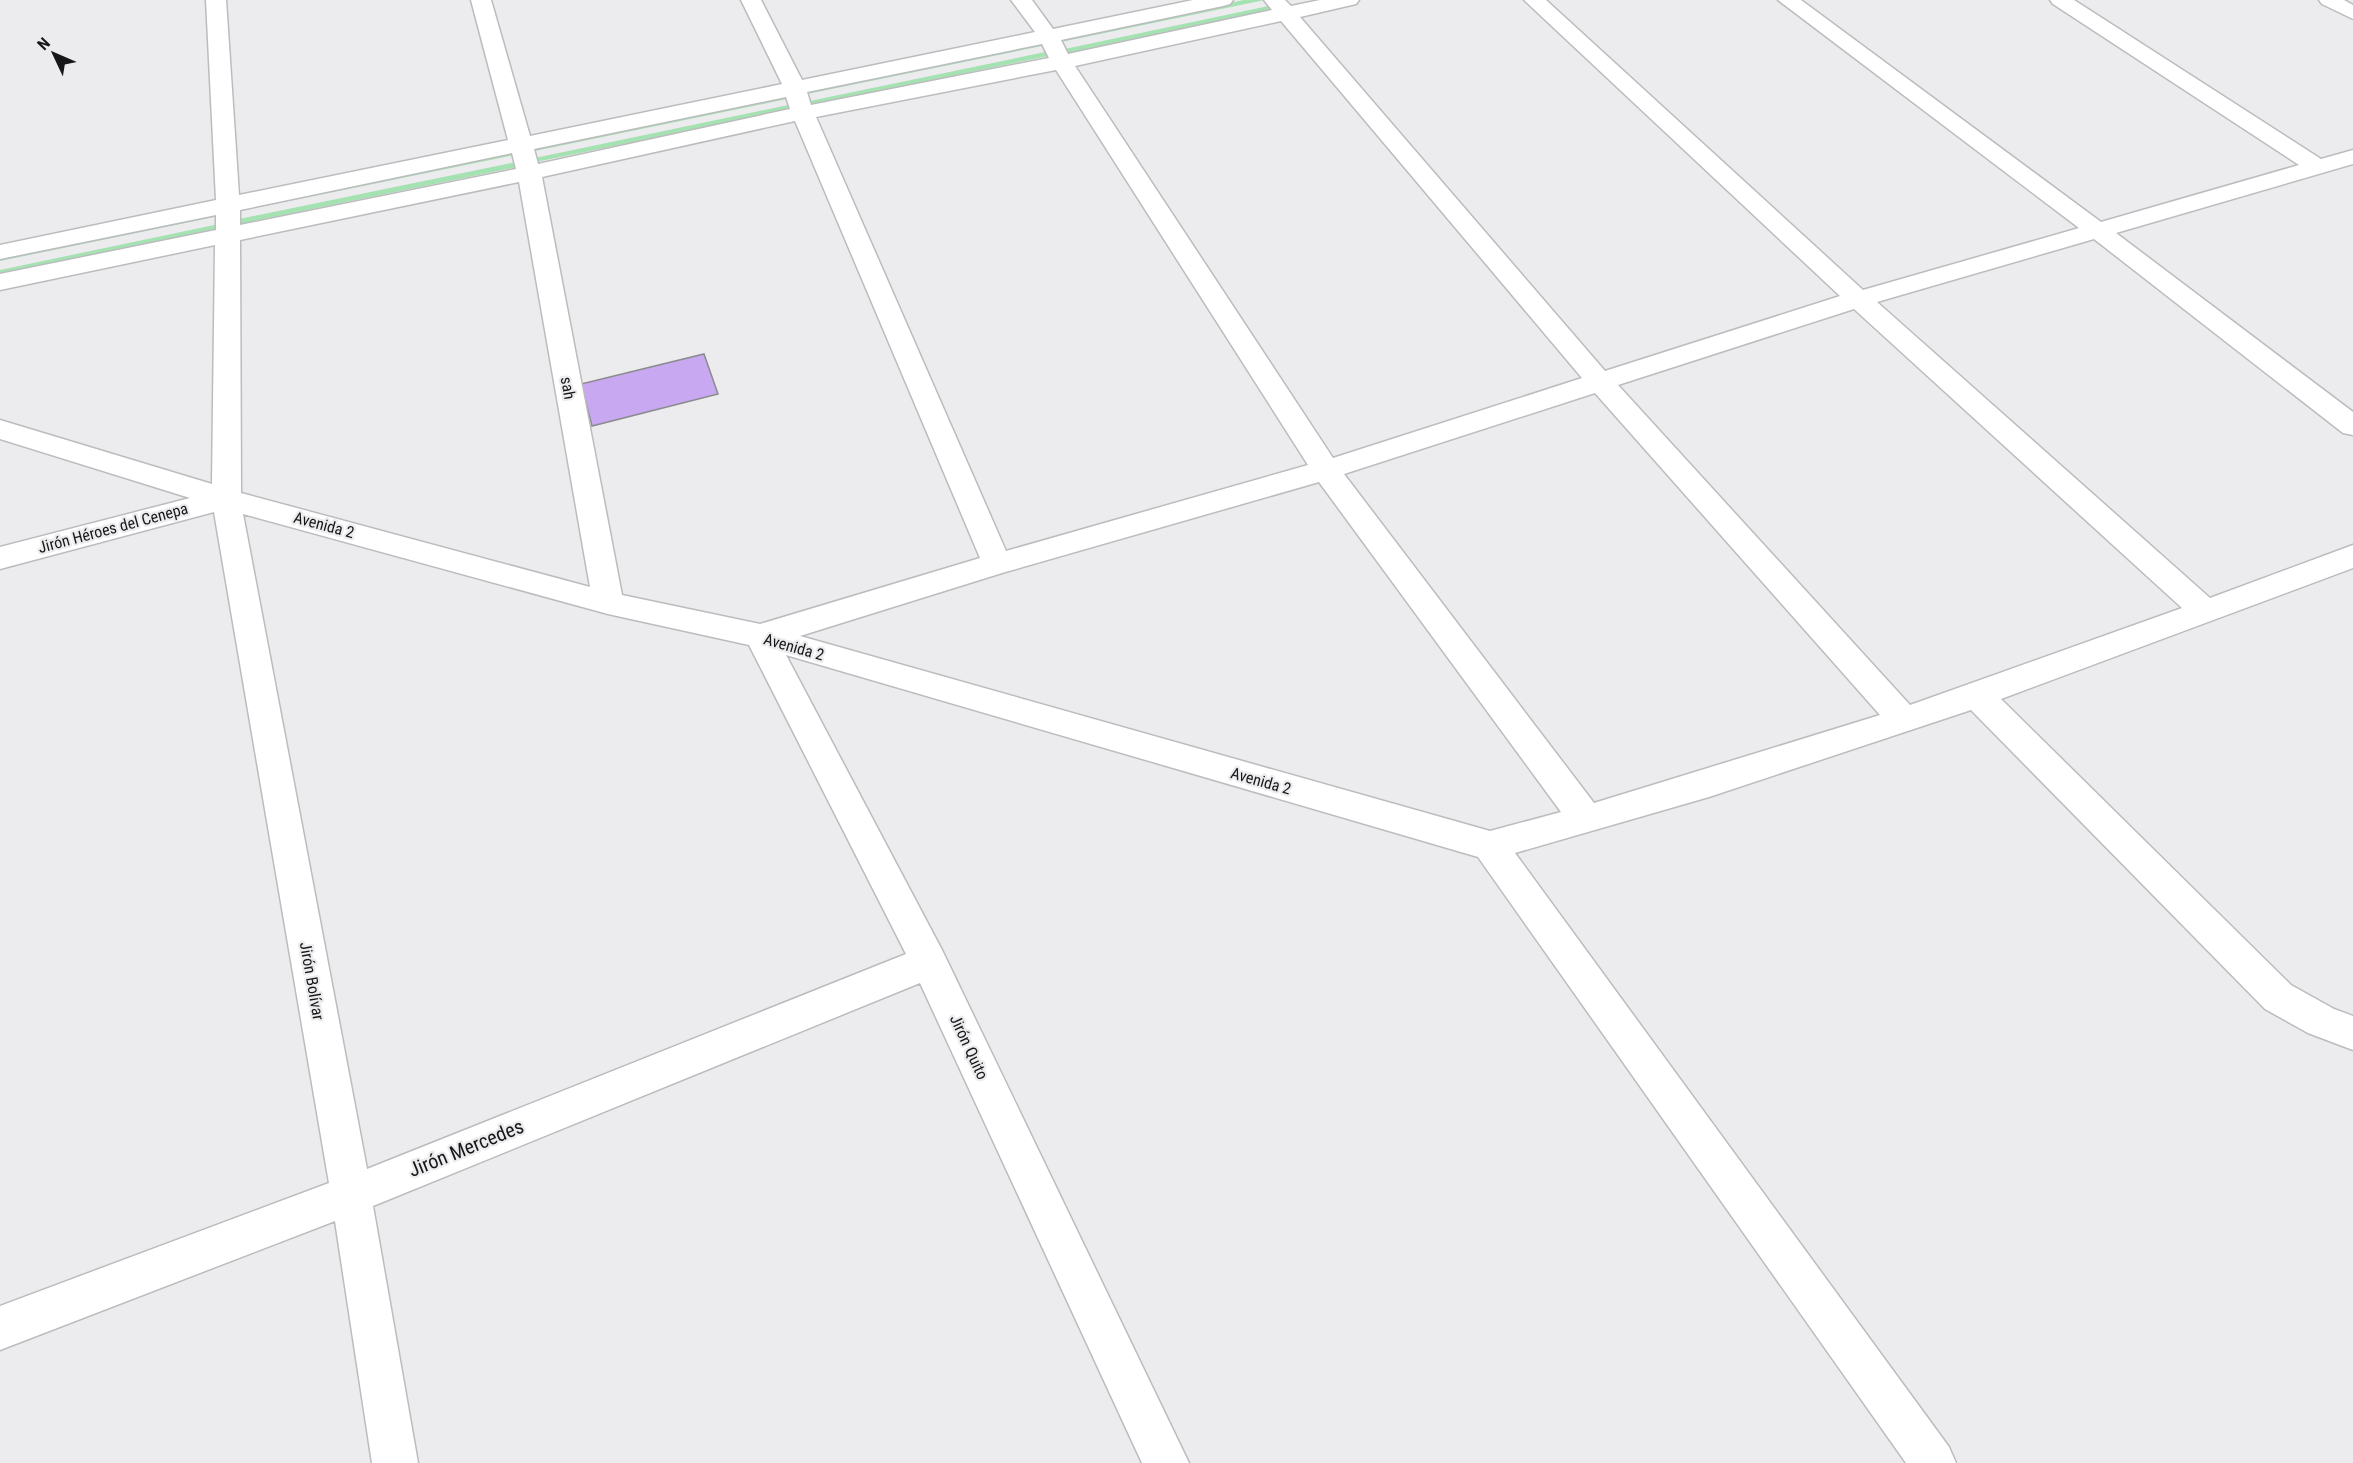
<svg xmlns="http://www.w3.org/2000/svg" width="2353" height="1463" font-family="'Roboto Condensed',sans-serif">
  <style>
    .green { fill: #a5e2b1 }
    .building { fill: #c8a9f1; stroke: #8b8a8d; stroke-width: 1.5 }
    .lines { fill: none; stroke-linecap: round; stroke-linejoin: round }
    .street-casing { stroke: #bcbcbf; stroke-width: 3 }
    .street { fill: #fff; fill-rule: evenodd }
    .labels { text-anchor: middle; dominant-baseline: central; stroke-width: 4.5; stroke-linejoin: round; paint-order: stroke }
    .street-label { font-size: 16px; fill: #171718; stroke: #ececef }
    .near-street-label { font-size: 20px; fill: #171718; stroke: #ececef }
  </style>
  <rect width="100%" height="100%" fill="#ececef"/>
  <path class="green" d="M 1244,0 L 1265,0 L 1056,43 L 1054,39 Z
    M 1273,5 L 1277,9 L 1063,54 L 1060,50 Z
    M 1044,41 L 1047,45 L 802,95 L 801,91 Z
    M 1050,51 L 1053,55 L 807,106 L 805,102 Z
    M 790,93 L 792,98 L 530,152 L 529,147 Z
    M 793,104 L 795,109 L 531,163 L 530,159 Z
    M 519,149 L 520,154 L 235,212 L 235,207 Z
    M 521,161 L 522,166 L 235,225 L 234,220 Z
    M 220,210 L 219,216 L 0,261 L 0,256 Z
    M 219,224 L 219,229 L 0,275 L 0,270 Z"/>
  <path class="building" d="M 704,354 L 718,394 L 592,426 L 581,384 Z"/>
  <g class="lines">
    <defs>
      <path id="street" d="M 206,0 L 226,0 L 239,195 L 508,140 L 471,0 L 491,0 L 530,136 L 782,84 L 741,0 L 761,0 L 802,80 L 1035,32 L 1011,0 L 1032,0 L 1053,29 L 1193,0 L 1233,0 L 1230,4 L 1223,6 L 1061,40 L 1068,54 L 1272,10 L 1264,0 L 1285,0 L 1291,6 L 1320,0 L 1359,0 L 1356,4 L 1300,17 L 1605,371 L 1840,296 L 1524,0 L 1546,0 L 1863,290 L 2079,228 L 1778,0 L 1801,0 L 2101,222 L 2299,165 L 2053,4 L 2050,0 L 2074,0 L 2321,159 L 2353,150 L 2353,164 L 2116,233 L 2353,412 L 2353,435 L 2343,433 L 2094,239 L 1877,302 L 2210,598 L 2353,545 L 2353,568 L 2001,699 L 2291,985 L 2334,1009 L 2353,1016 L 2353,1050 L 2308,1033 L 2265,1009 L 1971,710 L 1709,797 L 1515,853 L 1949,1447 L 1956,1463 L 1906,1463 L 1478,857 L 786,655 L 942,950 L 1189,1463 L 1142,1463 L 920,983 L 373,1206 L 418,1463 L 372,1463 L 335,1221 L 0,1350 L 0,1306 L 329,1183 L 214,512 L 0,569 L 0,547 L 190,498 L 0,439 L 0,420 L 212,484 L 215,245 L 0,290 L 0,274 L 216,230 L 216,215 L 0,259 L 0,245 L 216,200 ZM 1281,21 L 1582,378 L 1333,458 L 1075,66 ZM 1042,44 L 1049,58 L 811,105 L 807,92 ZM 1056,70 L 1308,465 L 1006,551 L 816,117 ZM 786,97 L 790,109 L 538,164 L 534,149 ZM 795,121 L 980,558 L 760,624 L 622,595 L 542,177 ZM 512,153 L 516,169 L 240,225 L 240,210 ZM 519,182 L 590,587 L 241,493 L 240,240 ZM 1854,309 L 2182,608 L 1910,705 L 1618,385 ZM 1595,393 L 1880,715 L 1594,803 L 1344,474 ZM 1319,482 L 1561,812 L 1490,831 L 800,636 L 1002,573 ZM 243,514 L 608,614 L 749,645 L 906,954 L 367,1169 Z
        M 2319,0 L 2344,0 L 2353,5 L 2353,19 L 2322,4 Z"/>
    </defs>
    <use href="#street" class="street-casing"/>
    <use href="#street" class="street"/>
  </g>
  <g class="labels">
    <g class="street-label">
      <text transform="translate(568 388) rotate(80)">sah</text>
      <text transform="translate(324 525) rotate(15)">Avenida 2</text>
      <text transform="translate(113 528) rotate(-15)">Jirón Héroes del Cenepa</text>
      <text transform="translate(794 647) rotate(16)">Avenida 2</text>
      <text transform="translate(1261 781) rotate(16)">Avenida 2</text>
      <text transform="translate(312 981) rotate(80)">Jirón Bolívar</text>
      <text transform="translate(969 1047) rotate(65)">Jirón Quito</text>
    </g>
    <g class="near-street-label">
      <text transform="translate(466 1148) rotate(-22)">Jirón Mercedes</text>
    </g>
  </g>
  <g transform="translate(54 54) rotate(314)" stroke="#ececef" stroke-width="4.5" paint-order="stroke">
  <path d="M0-4.5L10 22L0 15L-10 22Z" fill="#171718"/>
  <text y="-9" font-size="16" font-weight="bold" text-anchor="middle" fill="#171718">N</text>
  </g>
</svg>
